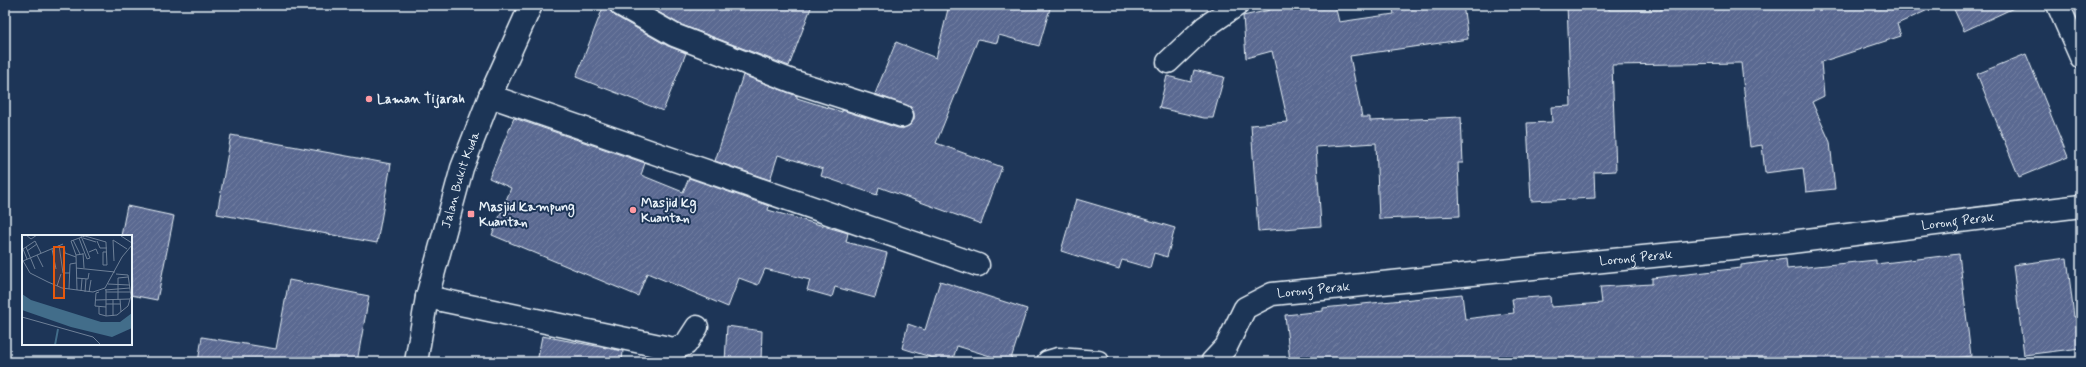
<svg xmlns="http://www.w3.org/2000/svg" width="2086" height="367" font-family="Mynerve,sans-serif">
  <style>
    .building { fill: url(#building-hatch); stroke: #e8f1f8 }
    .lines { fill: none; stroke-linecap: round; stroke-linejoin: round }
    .street-casing { stroke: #e8f1f8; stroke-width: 25 }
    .secondary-casing { stroke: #e8f1f8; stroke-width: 25 }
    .street { stroke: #1d3557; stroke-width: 22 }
    .secondary { stroke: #1d3557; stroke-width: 22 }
    .poi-dot { fill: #ff9aa2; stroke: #1d3557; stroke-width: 1.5 }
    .labels { text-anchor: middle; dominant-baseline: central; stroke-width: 4; stroke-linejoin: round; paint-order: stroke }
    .poi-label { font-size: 13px; font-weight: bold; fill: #e8f1f8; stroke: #1d3557; text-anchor: start }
    .street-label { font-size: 13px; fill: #e8f1f8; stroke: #1d3557 }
    .inset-river { fill: none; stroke: #426d8a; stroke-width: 2 }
    .inset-road { fill: none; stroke: #6e8097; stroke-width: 1 }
    .view { fill: #e8590c; fill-opacity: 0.15; stroke: #e8590c; stroke-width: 2 }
    .inset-edge { fill: none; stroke: #e8f1f8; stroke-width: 2 }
  </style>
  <defs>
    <pattern id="building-hatch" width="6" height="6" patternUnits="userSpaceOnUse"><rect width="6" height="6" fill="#5a6991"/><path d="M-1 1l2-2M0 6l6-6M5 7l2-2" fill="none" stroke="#727fa1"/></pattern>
  </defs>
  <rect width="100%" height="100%" fill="#1d3557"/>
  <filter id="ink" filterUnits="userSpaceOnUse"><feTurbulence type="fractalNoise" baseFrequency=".025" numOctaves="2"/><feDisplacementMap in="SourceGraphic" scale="8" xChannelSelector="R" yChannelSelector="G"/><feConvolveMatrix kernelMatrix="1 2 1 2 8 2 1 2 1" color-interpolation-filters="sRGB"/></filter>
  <g filter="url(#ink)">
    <path class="building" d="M 604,5 L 609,5 L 610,11 L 615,16 L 668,46 L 686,53 L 663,111 L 576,77 Z
      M 646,5 L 812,5 L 789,66 L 679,24 Z
      M 949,5 L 1051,5 L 1039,46 L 999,35 L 997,43 L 978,39 L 936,143 L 1002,167 L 981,224 L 879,187 L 877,195 L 821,176 L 823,169 L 778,155 L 770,180 L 715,161 L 743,75 L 797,96 L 797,98 L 842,112 L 842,110 L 898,128 L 904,128 L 910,125 L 914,119 L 914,113 L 911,107 L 875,94 L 896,42 L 936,58 Z
      M 1269,5 L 1335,5 L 1339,22 L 1394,14 L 1392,5 L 1428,5 L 1429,9 L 1463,5 L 1468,39 L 1350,56 L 1362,117 L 1370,117 L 1370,121 L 1461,117 L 1463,163 L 1458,163 L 1460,216 L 1379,219 L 1376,143 L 1316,147 L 1321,226 L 1258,231 L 1251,125 L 1288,122 L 1272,51 L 1246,58 L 1243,16 L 1270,10 Z
      M 1567,5 L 1609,5 L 1609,10 L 1661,10 L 1661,5 L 1939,5 L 1897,24 L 1901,36 L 1821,62 L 1824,96 L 1812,102 L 1830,142 L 1835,189 L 1806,192 L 1803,168 L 1765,173 L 1762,145 L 1750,147 L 1741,63 L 1612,65 L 1616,171 L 1594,172 L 1595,198 L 1531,201 L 1527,123 L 1552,122 L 1551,107 L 1571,106 Z
      M 1952,5 L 2020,5 L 1964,31 Z
      M 2026,54 L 2068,157 L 2019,177 L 1977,74 Z
      M 1194,70 L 1224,77 L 1213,118 L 1204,118 L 1159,108 L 1167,76 L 1191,82 Z
      M 514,118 L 645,163 L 641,175 L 683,192 L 689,178 L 769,206 L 768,210 L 848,233 L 846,242 L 887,253 L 875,298 L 835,287 L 832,297 L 807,290 L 810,280 L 765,269 L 758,285 L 739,278 L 728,307 L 647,273 L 638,296 L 492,235 L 511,188 L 489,178 Z
      M 231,135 L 391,164 L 377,243 L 217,214 Z
      M 1076,199 L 1175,228 L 1167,257 L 1154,253 L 1150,268 L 1122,260 L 1119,269 L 1061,251 Z
      M 127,206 L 174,216 L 157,300 L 131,295 L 131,236 L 121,236 Z
      M 1959,254 L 1971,356 L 1922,362 L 1290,362 L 1285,315 L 1323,311 L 1323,308 L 1462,294 L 1465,319 L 1514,313 L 1512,299 L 1550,296 L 1551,307 L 1602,303 L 1600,287 L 1652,284 L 1652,278 L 1741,268 L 1741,265 L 1786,259 L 1787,269 L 1876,260 L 1876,264 Z
      M 2067,258 L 2074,317 L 2081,316 L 2081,348 L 2024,355 L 2013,265 Z
      M 289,280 L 369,296 L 357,362 L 198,362 L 202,337 L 276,349 Z
      M 940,281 L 1027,309 L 1010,362 L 957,346 L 952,362 L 946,362 L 902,348 L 908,324 L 925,330 Z
      M 727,326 L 762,331 L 761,362 L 725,362 Z
      M 542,336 L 623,351 L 622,362 L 537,362 Z"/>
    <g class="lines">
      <defs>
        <g id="street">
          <path d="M 621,5 L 674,35 L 792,81 L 902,116"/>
          <path d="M 2058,5 L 2081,57"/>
          <path d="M 1168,62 L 1205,27 L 1237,5"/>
          <path d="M 490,96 L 978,265"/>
          <path d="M 427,297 L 674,349 L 686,344 L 697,327"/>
          <path d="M 1048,362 L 1058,359 L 1098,362"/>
          <path id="s1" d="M 1212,362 L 1226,347 L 1245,308 L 1272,294 L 1783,243 L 2081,206"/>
        </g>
        <g id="secondary">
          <path id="s2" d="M 416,362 L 427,297 L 462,168 L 490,96 L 531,5"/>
        </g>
      </defs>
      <use href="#street" class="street-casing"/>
      <use href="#secondary" class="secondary-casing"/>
      <use href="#street" class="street"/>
      <use href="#secondary" class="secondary"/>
    </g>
  </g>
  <g class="poi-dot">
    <circle cx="369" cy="99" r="4"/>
    <circle cx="633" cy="210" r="4"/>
    <rect x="467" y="210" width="8" height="8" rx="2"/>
  </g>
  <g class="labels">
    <g class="poi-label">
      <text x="377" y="99">Laman Tijarah</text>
      <text x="641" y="203">Masjid Kg<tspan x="641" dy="15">Kuantan</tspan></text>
      <text x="479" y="207">Masjid Kampung<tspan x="479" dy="15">Kuantan</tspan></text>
    </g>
    <g class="street-label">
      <text stroke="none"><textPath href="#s2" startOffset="188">Jalan Bukit Kuda</textPath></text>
      <text stroke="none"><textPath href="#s1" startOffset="784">Lorong Perak</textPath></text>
      <text stroke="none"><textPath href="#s1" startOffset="460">Lorong Perak</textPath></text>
      <text stroke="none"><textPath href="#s1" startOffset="136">Lorong Perak</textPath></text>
    </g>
  </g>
  <g transform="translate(22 235)">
    <rect width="110" height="110" fill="#1d3557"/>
    <path d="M 0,59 L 9,65 L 79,87 L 98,87 L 110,78 L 110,93 L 90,102 L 49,92 L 0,75 Z" fill="#426d8a"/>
    <path class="inset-river" d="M 33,110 L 36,94"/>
    <path class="inset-road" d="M 4,0 L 9,4 L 15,0M 99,1 L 110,8M 57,3 L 65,24 L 68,23 L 59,1M 61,3 L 74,7M 51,5 L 58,19M 75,6 L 78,13 L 85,13M 37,10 L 41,38 L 48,38M 42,11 L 43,18 L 54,22M 4,12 L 13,6 L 19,18M 4,12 L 13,34M 4,12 L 1,14 L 5,24M 30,14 L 34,34M 5,16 L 15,9M 67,17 L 74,14 L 76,19M 61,18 L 62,33M 61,19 L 54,20 L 49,6 L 63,1 L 84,7 L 84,8 L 85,30 L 81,30 L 81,17 L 85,17M 15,20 L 21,32M 54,20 L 55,55M 0,24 L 8,38 L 26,47 L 40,53 L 71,57 L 83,53 L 100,22 L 110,10M 1,26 L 41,9M 92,26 L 91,5 L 105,14M 54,33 L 93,37M 54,43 L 66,44 L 67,38M 86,49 L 107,50M 35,51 L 39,39M 47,54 L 48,29 L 54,28M 84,54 L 84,81M 83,55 L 108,53M 59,56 L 60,44M 63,57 L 64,44M 67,57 L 69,45M 77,57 L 74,58 L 73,71 L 84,72M 84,57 L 108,57M 98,64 L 99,77M 74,65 L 108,64M 96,65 L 96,43 L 106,42M 84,69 L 98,69M 77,72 L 77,79 L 84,81 L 95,80 L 106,71 L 109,61 L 106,40 L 94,39M 91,81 L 91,65M 0,82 L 71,102 L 79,110"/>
    <path class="view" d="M 32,12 L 42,12 L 42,63 L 32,63 Z"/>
    <rect width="110" height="110" class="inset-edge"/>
  </g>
  <rect width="2086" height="367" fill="none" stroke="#1d3557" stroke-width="20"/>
  <rect x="10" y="10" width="2066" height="347" fill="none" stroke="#e8f1f8" stroke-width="1.5" filter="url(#ink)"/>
</svg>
